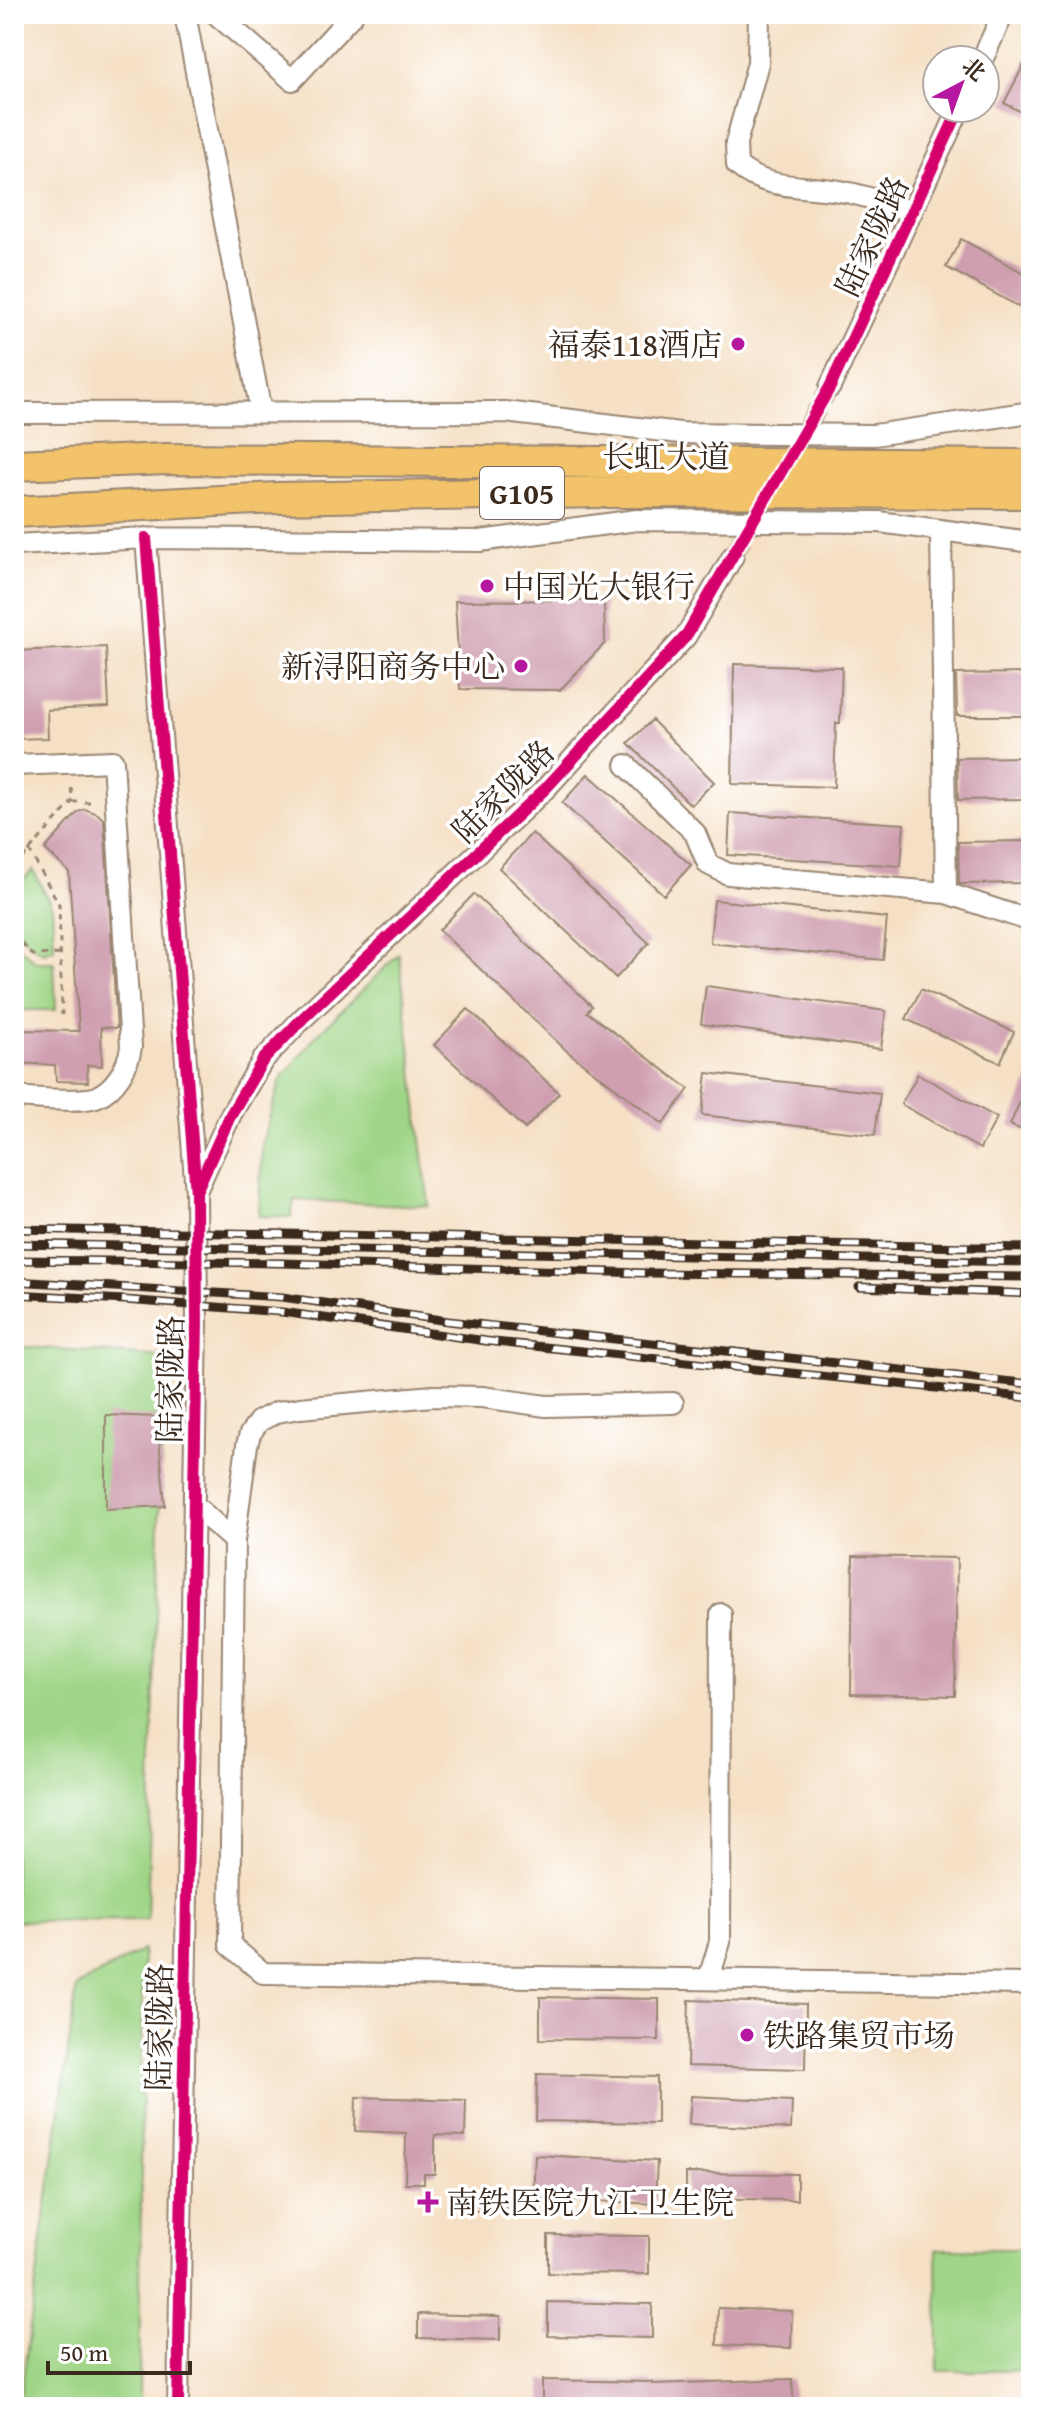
<svg xmlns="http://www.w3.org/2000/svg" width="1045" height="2421" font-family="'Gentium Book Plus','Noto Serif SC',serif">
  <style>
    .green { fill: #9fd586; stroke: #6d8052; stroke-width: 2 }
    .building { fill: #cf9fb0 }
    .lines { fill: none; stroke-linecap: round; stroke-linejoin: round }
    .minor-tunnel { stroke: #d0bca4; stroke-width: 20; stroke-dasharray: 20 10; stroke-linecap: butt }
    .minor-casing { stroke: #988572; stroke-width: 24 }
    .highway-casing { stroke: #988572; stroke-width: 34 }
    .path { stroke: #988572; stroke-width: 3; stroke-dasharray: 6 6; stroke-linecap: butt }
    .minor { stroke: #fff; stroke-width: 20 }
    .highway { stroke: #f2c36a; stroke-width: 30 }
    .rail-casing { stroke: #3b2a1e; stroke-width: 9 }
    .rail { stroke: #fff; stroke-width: 6; stroke-dasharray: 18; stroke-linecap: butt }
    .cycleway-casing { stroke: #fff; stroke-width: 17 }
    .cycleway { stroke: #d6006c; stroke-width: 12 }
    .poi-dot { fill: #b5179e; stroke: #fff; stroke-width: 3 }
    .labels { text-anchor: middle; dominant-baseline: central; stroke-width: 7; stroke-linejoin: round; paint-order: stroke }
    .shield { fill: #fff; stroke: #766a62; stroke-width: 2 }
    .shield-label { font-size: 30px; font-weight: bold; fill: #3b2a1e }
    .street-label { font-size: 32px; fill: #3b2a1e; stroke: #fff }
    .poi-label { font-size: 32px; fill: #3b2a1e; stroke: #fff; text-anchor: start }
  </style>
  <rect width="100%" height="100%" fill="#fff"/>
  <filter id="ink" filterUnits="userSpaceOnUse"><feTurbulence type="fractalNoise" baseFrequency=".0125" numOctaves="2"/><feDisplacementMap in="SourceGraphic" scale="16" xChannelSelector="R" yChannelSelector="G"/><feConvolveMatrix kernelMatrix="1 2 1 2 8 2 1 2 1" color-interpolation-filters="sRGB"/></filter>
  <filter id="wash" filterUnits="userSpaceOnUse"><feTurbulence type="fractalNoise" baseFrequency=".006" numOctaves="4" result="noise"/><feDisplacementMap in="SourceGraphic" scale="32" xChannelSelector="R" yChannelSelector="G"/><feGaussianBlur stdDeviation="1.8" result="paint"/><feColorMatrix in="noise" values="0 0 0 0 0 0 0 0 0 0 0 0 0 0 0 0 0 1.4 0 .05"/><feComposite in="paint" operator="in"/></filter>
  <g filter="url(#wash)">
    <rect width="100%" height="100%" fill="#f5e0c5"/>
    <path class="green" d="M 33,870 L 52,907 L 54,949 L 43,952 C 12,934 14,923 14,890 Z
      M 14,942 L 36,962 L 54,962 L 56,1010 L 14,1010 Z
      M 399,954 L 429,1206 L 294,1200 L 291,1217 L 259,1216 L 262,1143 L 280,1081 L 316,1036 Z
      M 14,1346 L 164,1357 L 147,1920 L 14,1921 Z
      M 143,1950 L 139,2407 L 19,2407 L 77,1986 Z
      M 937,2249 L 1031,2249 L 1031,2371 L 938,2371 Z"/>
    <g id="blocks">
      <path class="building" d="M 1031,51 L 1031,117 L 1004,103 Z
        M 961,239 L 1031,277 L 1031,295 L 1023,309 L 946,267 Z
        M 604,600 L 605,643 L 560,690 L 460,689 L 455,601 Z
        M 106,647 L 109,707 L 47,710 L 48,738 L 14,739 L 14,651 Z
        M 734,664 L 842,667 L 840,723 L 836,723 L 834,787 L 732,784 Z
        M 1031,673 L 1031,716 L 957,716 L 956,674 Z
        M 652,720 L 714,782 L 691,805 L 628,743 Z
        M 1031,757 L 1031,799 L 958,800 L 957,758 Z
        M 588,774 L 691,865 L 664,895 L 562,803 Z
        M 85,809 L 98,814 L 104,820 L 117,1028 L 101,1027 L 102,1066 L 87,1065 L 88,1082 L 56,1081 L 55,1065 L 14,1063 L 14,1030 L 79,1031 L 69,872 L 45,849 L 78,812 Z
        M 730,813 L 904,824 L 901,866 L 728,855 Z
        M 532,833 L 649,943 L 616,978 L 499,868 Z
        M 1031,841 L 1031,883 L 959,884 L 958,842 Z
        M 474,894 L 592,1006 L 587,1012 L 689,1089 L 663,1124 L 568,1052 L 439,930 Z
        M 714,900 L 887,918 L 883,960 L 710,943 Z
        M 706,986 L 886,1011 L 881,1049 L 701,1024 Z
        M 921,989 L 1014,1032 L 1000,1063 L 906,1019 Z
        M 468,1009 L 559,1093 L 525,1129 L 434,1045 Z
        M 707,1073 L 880,1093 L 875,1135 L 702,1115 Z
        M 918,1074 L 997,1118 L 980,1149 L 901,1104 Z
        M 1031,1075 L 1031,1134 L 1010,1125 Z
        M 106,1415 L 157,1417 L 165,1506 L 106,1509 Z
        M 853,1556 L 957,1558 L 955,1696 L 851,1694 Z
        M 540,1997 L 659,1999 L 659,2040 L 540,2039 Z
        M 689,2000 L 806,2004 L 805,2069 L 687,2066 Z
        M 537,2074 L 657,2077 L 657,2123 L 536,2121 Z
        M 691,2096 L 792,2101 L 791,2129 L 689,2124 Z
        M 356,2097 L 466,2100 L 465,2136 L 435,2135 L 435,2174 L 424,2174 L 424,2183 L 405,2183 L 406,2133 L 355,2131 Z
        M 535,2155 L 657,2161 L 655,2204 L 533,2198 Z
        M 686,2173 L 797,2174 L 797,2200 L 686,2198 Z
        M 505,2193 L 505,2211 L 472,2211 L 472,2194 Z
        M 548,2235 L 649,2236 L 649,2274 L 548,2273 Z
        M 548,2302 L 652,2304 L 652,2338 L 548,2336 Z
        M 718,2308 L 792,2311 L 791,2348 L 717,2345 Z
        M 418,2314 L 500,2316 L 500,2340 L 418,2338 Z
        M 792,2379 L 794,2407 L 542,2407 L 542,2380 L 652,2382 L 652,2384 Z"/>
    </g>
  </g>
  <g filter="url(#ink)">
    <use href="#blocks" fill-opacity="0" stroke="#988572" stroke-width="2"/>
    <g class="lines">
      <path class="minor-tunnel" d="M 733,556 L 830,387"/>
      <defs>
        <path id="minor" d="M 185,14 L 261,412
          M 216,14 L 292,80 L 353,14
          M 759,14 L 758,63 L 736,143 L 737,165 C 765,191 810,185 845,192 C 868,196 890,205 912,212
          M 982,60 L 1003,14
          M 830,387 L 960,108
          M 14,413 L 505,412 L 680,433 L 874,435 L 1031,412
          M 941,531 L 946,893
          M 146,538 L 196,1193 L 197,1322 L 178,2407
          M 14,545 L 146,538 L 480,541 L 637,520 L 879,522 L 1031,542
          M 14,765 L 113,761 L 131,1047 C 128,1067 115,1089 96,1097 C 80,1103 33,1098 14,1097
          M 626,765 L 695,833 L 708,864 L 728,874 L 946,893 L 1031,921
          M 197,1189 L 231,1114 L 263,1060 L 302,1019 L 546,788 L 686,636 L 733,556
          M 673,1403 L 546,1406 L 482,1397 L 433,1396 L 300,1408 L 277,1412 L 259,1421 L 250,1434 L 247,1445 L 234,1541 L 230,1945 L 263,1973 L 1031,1984
          M 194,1505 L 234,1541
          M 709,1978 L 720,1942 L 721,1614"/>
        <path id="highway" d="M 14,465 L 168,459 L 1031,465
          M 14,512 L 276,498 L 603,492 L 1031,493"/>
      </defs>
      <use href="#minor" class="minor-casing"/>
      <use href="#highway" class="highway-casing"/>
      <path class="path" d="M 72,802 L 96,802
        M 29,850 L 59,904 L 62,1015
        M 14,868 L 72,802 L 71,782
        M 14,935 L 33,955 L 60,954"/>
      <use href="#minor" class="minor"/>
      <use href="#highway" class="highway"/>
      <defs>
        <path id="rail" d="M 14,1229 L 1031,1248
          M 14,1244 L 1031,1262
          M 14,1260 L 282,1263 L 647,1273 L 1031,1277
          M 14,1281 L 282,1297 L 448,1321 L 1031,1384
          M 859,1287 L 1031,1294
          M 14,1294 L 125,1300 L 282,1312 L 486,1341 L 1031,1398"/>
      </defs>
      <use href="#rail" class="rail-casing"/>
      <use href="#rail" class="rail"/>
      <defs>
        <path id="cycleway" d="M 146,538 L 196,1193 L 197,1322 L 178,2407
          M 197,1189 L 231,1114 L 263,1060 L 302,1019 L 546,788 L 686,636 L 830,387 L 960,108"/>
      </defs>
      <use href="#cycleway" class="cycleway-casing"/>
      <use href="#cycleway" class="cycleway"/>
    </g>
  </g>
  <g class="poi-dot">
    <circle cx="738" cy="344" r="8"/>
    <circle cx="487" cy="586" r="8"/>
    <circle cx="521" cy="666" r="8"/>
    <circle cx="747" cy="2035" r="8"/>
    <path d="M424 2190h8v8h8v8h-8v8h-8v-8h-8v-8h8z"/>
  </g>
  <g class="labels">
    <rect class="shield" x="480" y="467" width="84" height="52" rx="6"/>
    <g class="shield-label">
      <text x="522" y="493">G105</text>
    </g>
    <g class="street-label">
      <text transform="translate(872 236) rotate(-65)">陆家陇路</text>
      <text x="666" y="456">长虹大道</text>
      <text transform="translate(503 791) rotate(-45)">陆家陇路</text>
      <text transform="translate(170 1379) rotate(-89)">陆家陇路</text>
      <text transform="translate(159 2027) rotate(-89)">陆家陇路</text>
    </g>
    <g class="poi-label">
      <text x="722" y="344" text-anchor="end">福泰118酒店</text>
      <text x="503" y="586">中国光大银行</text>
      <text x="505" y="666" text-anchor="end">新浔阳商务中心</text>
      <text x="763" y="2035">铁路集贸市场</text>
      <text x="446" y="2202">南铁医院九江卫生院</text>
    </g>
  </g>
  <rect width="1045" height="2421" fill="none" stroke="#fff" stroke-width="48"/>
  <g transform="translate(961 84) rotate(41)"><circle r="38" fill="#ffffff" stroke="#b1aaa5" stroke-width="2"/>
  <path d="M0-6L14 30L0 20L-14 30Z" fill="#b5179e"/>
  <text y="-12" font-size="22" font-weight="bold" text-anchor="middle" fill="#3b2a1e">北</text>
  </g>
  <path d="M48 2361v12h142v-12" fill="none" stroke="#3b2a1e" stroke-width="4"/>
  <text x="60" y="2361" font-size="24" fill="#3b2a1e" stroke="#ffffff" stroke-width="6" paint-order="stroke">50 m</text>
</svg>
